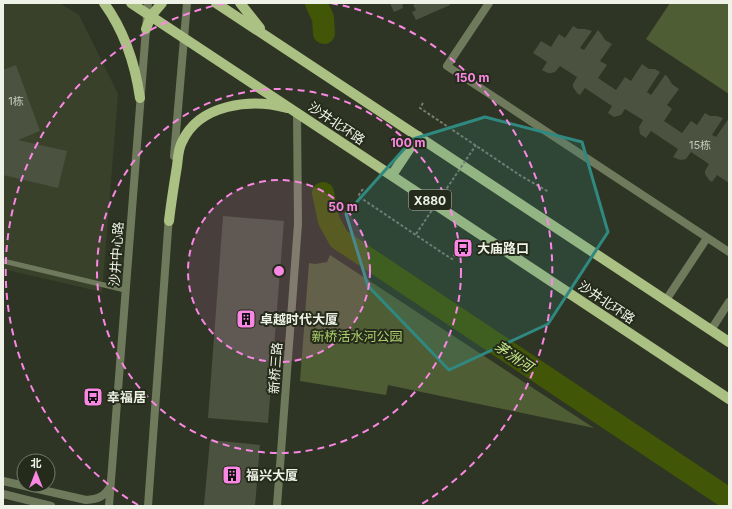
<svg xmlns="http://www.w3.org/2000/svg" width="732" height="509" font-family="Inter,'Noto Sans SC',sans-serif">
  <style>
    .built { fill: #39412a }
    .green { fill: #4f5d35 }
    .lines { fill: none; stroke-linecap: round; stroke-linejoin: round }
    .river { stroke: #415607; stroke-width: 22 }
    .building { fill: #4b523f }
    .path { stroke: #787e6f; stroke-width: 2; stroke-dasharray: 3 2; stroke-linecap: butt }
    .service { stroke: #6f7a5d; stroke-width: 5 }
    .minor { stroke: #6f7a5d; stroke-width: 8 }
    .tertiary { stroke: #6f7a5d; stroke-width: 8 }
    .primary { stroke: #abc184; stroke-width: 10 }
    .path-bridge { stroke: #787e6f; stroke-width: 2; stroke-dasharray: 3 2; stroke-linecap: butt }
    .marked { fill: #308980; fill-opacity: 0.2; stroke: #308980; stroke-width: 3; stroke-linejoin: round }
    .ring { fill: none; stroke: #fb87e5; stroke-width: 2; stroke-dasharray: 7 5 }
    .labels { text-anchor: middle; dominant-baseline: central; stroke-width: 4; stroke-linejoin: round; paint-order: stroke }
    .number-label { font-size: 11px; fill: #c5cabd }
    .shield { fill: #252b1a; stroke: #b2b6aa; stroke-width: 1 }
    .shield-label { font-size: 12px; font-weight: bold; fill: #eef2e7 }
    .street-label { font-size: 13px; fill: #eef2e7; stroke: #252b1a }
    .poi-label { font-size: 13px; font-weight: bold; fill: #eef2e7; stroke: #252b1a; text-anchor: start }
    .park-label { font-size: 13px; fill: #afd06e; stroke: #252b1a }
    .water-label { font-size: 14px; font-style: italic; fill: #c7e986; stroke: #252b1a }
    .centre { fill: #fb87e5; stroke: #252b1a; stroke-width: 2 }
    .ring-label { font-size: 12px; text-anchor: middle; font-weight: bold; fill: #fb87e5; stroke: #252b1a; stroke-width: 4; stroke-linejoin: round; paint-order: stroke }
  </style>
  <rect width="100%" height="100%" fill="#2f3524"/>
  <path class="built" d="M 3,3 L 59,3 L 79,15 L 118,94 L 102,292 L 3,269 Z"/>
  <path class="green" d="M 670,3 L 729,3 L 729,94 L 646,39 Z
    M 330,255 L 594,428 L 388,385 L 386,395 L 300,381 L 309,263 L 315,264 L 327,262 Z"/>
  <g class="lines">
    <path class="river" d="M 316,3 L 323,18 L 324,33
      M 323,193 L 329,221 L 339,239 L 729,499"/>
  </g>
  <path class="building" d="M 390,3 L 406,3 L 402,5 L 403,8 L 394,12 Z
    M 417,3 L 449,3 L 450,5 L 416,20 L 412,12 L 416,10 L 413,5 Z
    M 573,26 L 578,29 L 585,29 L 592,31 L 580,48 L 584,50 L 598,30 L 602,35 L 605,40 L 612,44 L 600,61 L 607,65 L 598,78 L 616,90 L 625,77 L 631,81 L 642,64 L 649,69 L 655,69 L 660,72 L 647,92 L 651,95 L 665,75 L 667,76 L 672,84 L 679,89 L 667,105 L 672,109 L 664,121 L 682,133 L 691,121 L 697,125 L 705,113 L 710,116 L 717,116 L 723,118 L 712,135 L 716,137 L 729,118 L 729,183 L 717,175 L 712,182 L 709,180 L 705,174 L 705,171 L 709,164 L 691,152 L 686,159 L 680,160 L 673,157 L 678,149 L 651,131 L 646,138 L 640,134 L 639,127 L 643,120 L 625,109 L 621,115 L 614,117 L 608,113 L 612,106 L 585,88 L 580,95 L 577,93 L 573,87 L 573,84 L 577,77 L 560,66 L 555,72 L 551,73 L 548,73 L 542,70 L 547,62 L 533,53 L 541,41 L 551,47 L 559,34 L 565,38 Z
    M 16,65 L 40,131 L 18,140 L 67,151 L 58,188 L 3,175 L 3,70 Z
    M 223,216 L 284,221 L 268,423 L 208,418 Z
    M 210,440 L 260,445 L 255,506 L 204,505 Z"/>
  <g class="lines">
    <path class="path" d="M 423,103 L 420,108 L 521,176 L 549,192
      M 363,189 L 358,196 L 444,254 L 452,259 L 457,251"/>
    <path class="service" d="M 3,261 L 125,290"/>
    <path class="minor" d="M 489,3 L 447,66 L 729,252
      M 666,300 L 707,238
      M 711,330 L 729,302
      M 3,481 L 86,500 C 98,499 104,497 110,487
      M 3,494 L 51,506
      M 277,506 L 298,224 L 297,112"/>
    <path class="tertiary" d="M 174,156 L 187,3
      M 109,506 L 148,3
      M 148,506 L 169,216"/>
    <path class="primary" d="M 104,3 C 125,32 135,63 140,98
      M 131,3 L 729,399
      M 216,3 L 729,342
      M 240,3 L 260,28
      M 146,29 L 151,16 L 162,3
      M 392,175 L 418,136
      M 169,221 C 171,203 174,185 177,166 C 178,159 178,149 182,142 C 199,104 251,98 287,108"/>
    <path class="path-bridge" d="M 416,234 L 476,145"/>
  </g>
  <path class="marked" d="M 485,117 L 582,142 L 608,232 L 548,324 L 449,370 L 368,286 L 346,214 L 413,139 Z"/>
  <circle cx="279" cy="271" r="91" fill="#fb87e5" fill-opacity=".12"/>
  <g class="ring">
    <circle cx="279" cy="271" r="91"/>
    <circle cx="279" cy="271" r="182"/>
    <path d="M138 505A273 273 0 0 1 227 3M331 3A273 273 0 0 1 420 505"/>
  </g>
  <defs>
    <symbol id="bus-square" viewBox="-11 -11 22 22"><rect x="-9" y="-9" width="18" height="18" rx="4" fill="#fb87e5" stroke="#252b1a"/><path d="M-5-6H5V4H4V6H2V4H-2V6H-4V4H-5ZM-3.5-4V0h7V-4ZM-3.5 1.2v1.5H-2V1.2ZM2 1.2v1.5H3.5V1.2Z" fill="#111"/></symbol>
    <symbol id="building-square" viewBox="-11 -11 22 22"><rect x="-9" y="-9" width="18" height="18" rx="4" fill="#fb87e5" stroke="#252b1a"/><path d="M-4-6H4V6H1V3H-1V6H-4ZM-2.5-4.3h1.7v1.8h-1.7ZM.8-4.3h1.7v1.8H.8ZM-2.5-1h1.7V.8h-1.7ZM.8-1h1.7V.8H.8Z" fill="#111"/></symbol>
  </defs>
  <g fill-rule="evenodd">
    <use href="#bus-square" x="452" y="237" width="22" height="22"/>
    <use href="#building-square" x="235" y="308" width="22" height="22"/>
    <use href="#bus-square" x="82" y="386" width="22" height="22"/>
    <use href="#building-square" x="221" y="464" width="22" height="22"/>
  </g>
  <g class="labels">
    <g class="number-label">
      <text x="16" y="101">1栋</text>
      <text x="700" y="145">15栋</text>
    </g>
    <rect class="shield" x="409" y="190" width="42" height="20" rx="3"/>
    <g class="shield-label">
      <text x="430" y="200">X880</text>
    </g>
    <g class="street-label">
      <text transform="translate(337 123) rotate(34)">沙井北环路</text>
      <text transform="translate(116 254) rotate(-86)">沙井中心路</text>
      <text transform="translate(607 302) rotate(34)">沙井北环路</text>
      <text transform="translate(275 368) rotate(-86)">新桥三路</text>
    </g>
    <g class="poi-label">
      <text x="477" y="248">大庙路口</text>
      <text x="260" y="319">卓越时代大厦</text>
      <text x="107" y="397">幸福居</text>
      <text x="246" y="475">福兴大厦</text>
    </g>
    <g class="park-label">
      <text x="357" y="336">新桥活水河公园</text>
    </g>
    <g class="water-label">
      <text transform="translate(514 356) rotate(34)">茅洲河</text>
    </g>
  </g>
  <circle cx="279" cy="271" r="6" class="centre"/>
  <g class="ring-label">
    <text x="472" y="82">150 m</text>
    <text x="408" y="147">100 m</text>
    <text x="343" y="211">50 m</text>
  </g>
  <rect width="732" height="509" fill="none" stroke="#eef2e7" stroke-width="8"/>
  <g transform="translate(36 473)"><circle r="19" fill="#252b1a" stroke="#757b6c"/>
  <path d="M0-3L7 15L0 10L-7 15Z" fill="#fb87e5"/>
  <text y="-6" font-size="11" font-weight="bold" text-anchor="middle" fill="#eef2e7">北</text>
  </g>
</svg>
